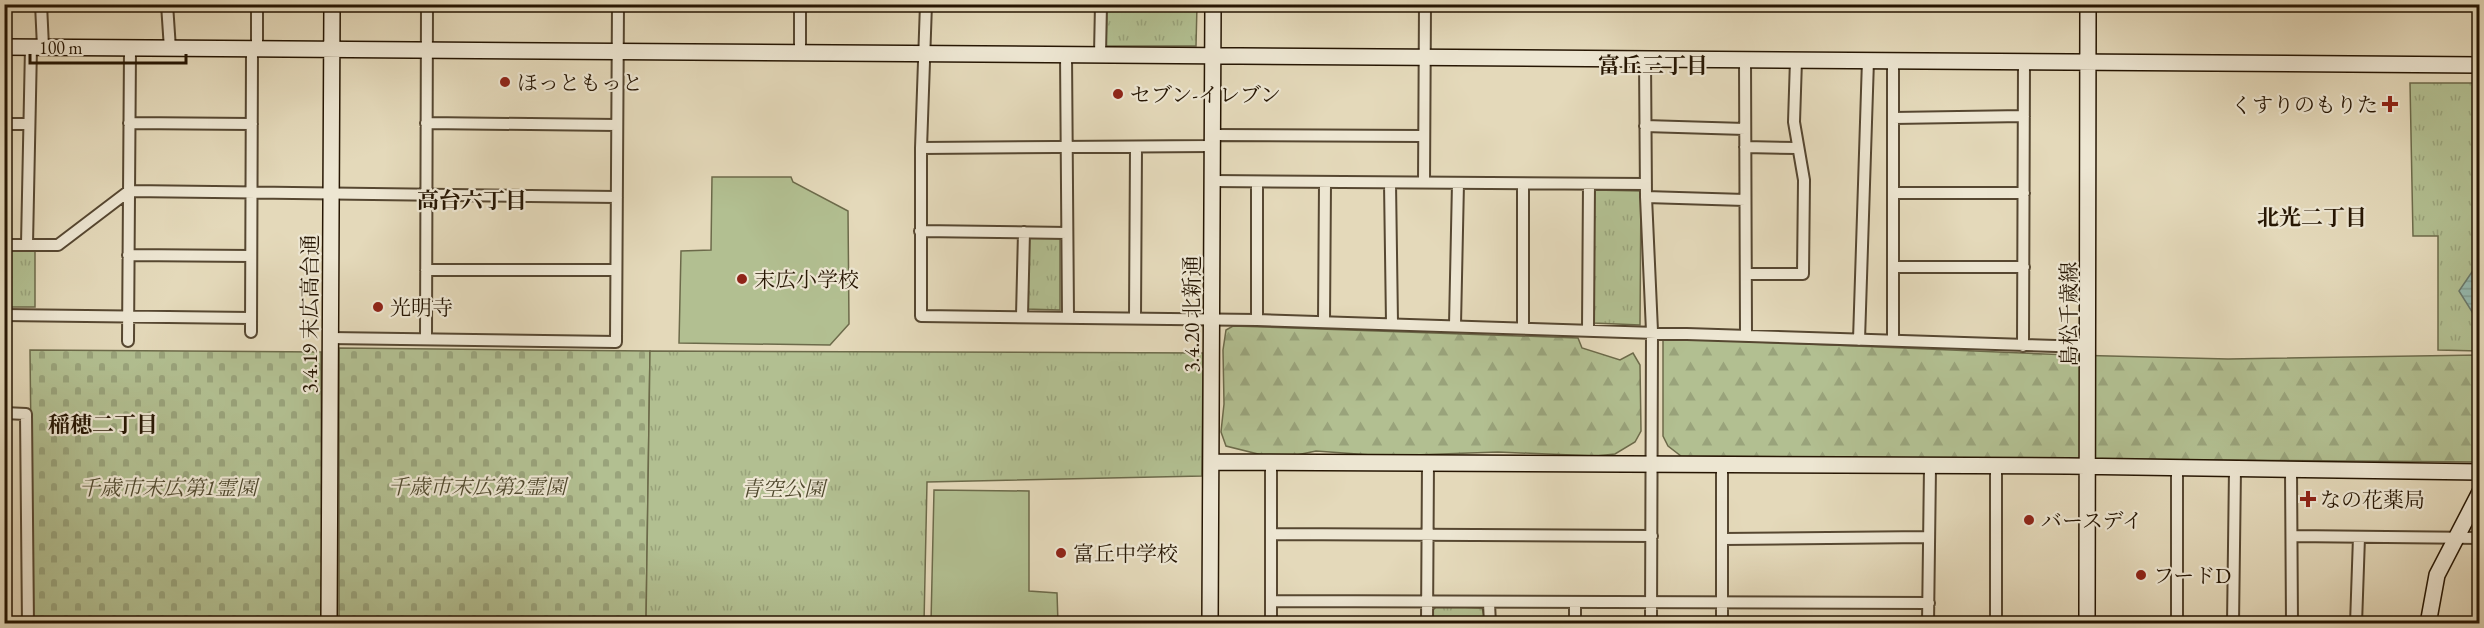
<svg xmlns="http://www.w3.org/2000/svg" width="2484" height="628" font-family="'EB Garamond','Noto Serif JP',serif">
  <style>
    .grass { fill: #b2bf91; stroke: #6c6a4a; stroke-width: 1.5 }
    .forest { fill: url(#forest-firs); stroke: #6c6a4a; stroke-width: 1.5 }
    .cemetery { fill: url(#cemetery-stones); stroke: #6c6a4a; stroke-width: 1.5 }
    .park { fill: url(#park-tufts); stroke: #6c6a4a; stroke-width: 1.5 }
    .water { fill: url(#water-rules); stroke: #69786b; stroke-width: 1.5 }
    .lines { fill: none; stroke-linecap: round; stroke-linejoin: round }
    .street-casing { stroke: #564731; stroke-width: 14 }
    .secondary-casing { stroke: #261603; stroke-width: 18 }
    .street { stroke: #ede6d2; stroke-width: 10 }
    .secondary { stroke: #ede6d2; stroke-width: 15 }
    .poi-dot { fill: #8f2418; stroke: #ede6d2; stroke-width: 2 }
    .labels { text-anchor: middle; dominant-baseline: central; stroke-width: 4.5; stroke-linejoin: round; paint-order: stroke }
    .poi-label { font-size: 21px; fill: #261603; stroke: #ede6d2; text-anchor: start }
    .street-label { font-size: 21px; fill: #261603; stroke: #ede6d2 }
    .park-label { font-size: 21px; font-style: italic; fill: #50492e; stroke: #ede6d2 }
    .neighbourhood-label { font-size: 22px; font-weight: bold; fill: #261603; stroke: #ede6d2 }
  </style>
  <defs>
    <pattern id="forest-firs" width="22" height="20" patternUnits="userSpaceOnUse" patternTransform="scale(1.5)"><rect width="22" height="20" fill="#b2bf91"/><path d="M5 1l3.5 6h-7zM16 11l3.5 6h-7z" fill="#99a37b"/></pattern>
    <pattern id="cemetery-stones" width="16" height="16" patternUnits="userSpaceOnUse" patternTransform="scale(1.5)"><rect width="16" height="16" fill="#b2bf91"/><path d="M2 7V4a2 2 0 0 1 4 0v3zM10 15v-3a2 2 0 0 1 4 0v3z" fill="#99a37b"/></pattern>
    <pattern id="park-tufts" width="24" height="20" patternUnits="userSpaceOnUse" patternTransform="scale(1.5)"><rect width="24" height="20" fill="#b2bf91"/><path d="M3 7l-1-3M5 7V3M7 7l1-3M15 17l-1-3M17 17v-4M19 17l1-3" fill="none" stroke="#99a37b"/></pattern>
    <pattern id="water-rules" width="6" height="5" patternUnits="userSpaceOnUse" patternTransform="scale(1.5)"><rect width="6" height="5" fill="#95bab0"/><path d="M0 2.5h6" fill="none" stroke="#809f96"/></pattern>
  </defs>
  <rect width="100%" height="100%" fill="#e4d9ba"/>
  <filter id="stains"><feTurbulence type="fractalNoise" baseFrequency=".00333" numOctaves="4"/><feColorMatrix values="0 0 0 0 .2 0 0 0 0 .09 0 0 0 0 .02 0 0 0 .5 -.17"/></filter>
  <radialGradient id="worn" r=".72"><stop offset=".6" stop-color="#630" stop-opacity="0"/><stop offset="1" stop-color="#630" stop-opacity=".3"/></radialGradient>
  <path class="grass" d="M 712,177 L 791,177 L 793,182 L 848,211 L 849,324 L 830,345 L 679,343 L 681,251 L 711,250 Z
    M 934,490 L 1029,491 L 1029,591 L 1057,593 L 1058,623 L 1128,623 L 931,623 Z"/>
  <path class="forest" d="M 1233,326 L 1578,338 L 1582,348 L 1620,360 L 1633,353 L 1640,365 L 1641,431 L 1635,442 L 1615,454 L 1596,456 L 1498,452 L 1385,456 L 1316,451 L 1287,457 L 1266,456 L 1226,446 L 1221,432 L 1224,404 L 1223,350 L 1226,330 Z
    M 1663,338 L 2070,355 L 2228,359 L 2479,355 L 2479,462 L 1681,456 L 1668,446 L 1663,436 Z"/>
  <path class="cemetery" d="M 339,348 L 650,351 L 646,623 L 339,624 Z
    M 30,350 L 321,352 L 322,623 L 33,623 Z"/>
  <path class="park" d="M 1107,5 L 1197,5 L 1196,46 L 1106,46 Z
    M 2410,83 L 2479,83 L 2479,351 L 2438,350 L 2438,236 L 2413,236 Z
    M 1594,190 L 1641,191 L 1640,325 L 1593,323 Z
    M 1027,236 L 1060,237 L 1060,310 L 1025,309 Z
    M 5,251 L 35,251 L 35,307 L 5,307 Z
    M 650,351 L 1203,353 L 1202,476 L 927,482 L 924,623 L 646,623 Z
    M 1437,606 L 1482,608 L 1486,623 L 1432,623 L 1432,611 Z"/>
  <path class="water" d="M 2479,253 L 2479,323 L 2459,291 L 2474,269 L 2474,258 Z"/>
  <g class="lines">
    <defs>
      <path id="street" d="M 41,4 L 43,47
        M 167,4 L 170,49
        M 926,4 L 921,148 L 921,316 L 1257,320 L 2089,347
        M 257,50 L 257,4
        M 800,53 L 800,4
        M 1066,54 L 1068,317
        M 1100,54 L 1101,4
        M 1645,58 L 1646,197 L 1652,331 L 1651,624
        M 1745,59 L 1746,336
        M 1893,118 L 2024,116
        M 129,123 L 252,124
        M 426,123 L 617,125
        M 4,124 L 29,124
        M 1645,126 L 1745,129
        M 1213,135 L 1423,136
        M 1745,147 L 1797,148
        M 921,148 L 1212,146
        M 1213,181 L 1646,184
        M 1257,182 L 1257,320
        M 1390,183 L 1392,323
        M 1424,183 L 1425,4
        M 1893,193 L 2024,193
        M 1646,197 L 1745,200
        M 920,231 L 1067,233
        M 27,244 L 31,47
        M 4,245 L 58,245 L 129,191 L 617,197
        M 128,255 L 251,256
        M 1893,267 L 2024,267
        M 426,270 L 616,270
        M 1746,274 L 1803,274 L 1804,180 L 1794,122 L 1796,60
        M 4,315 L 250,318
        M 1022,316 L 1024,232
        M 1135,318 L 1136,147
        M 1324,322 L 1325,183
        M 1455,325 L 1458,183
        M 1523,327 L 1523,184
        M 1588,329 L 1589,184
        M 251,332 L 252,50
        M 330,338 L 616,342 L 618,4
        M 426,339 L 427,4
        M 1893,339 L 1893,61
        M 1859,340 L 1868,60
        M 128,341 L 130,49
        M 2023,346 L 2024,61
        M 4,413 L 26,414 L 28,624
        M 1271,463 L 1271,624
        M 1996,467 L 1996,624
        M 2291,470 L 2292,624
        M 1271,534 L 1652,536
        M 2292,536 L 2480,538
        M 1723,539 L 1928,537
        M 1271,601 L 1929,603
        M 1489,603 L 1490,624
        M 1427,624 L 1428,462
        M 1575,624 L 1575,603
        M 1722,624 L 1722,464
        M 1928,624 L 1930,467
        M 2177,624 L 2177,468
        M 2233,624 L 2235,469
        M 2356,624 L 2359,537"/>
      <path id="secondary" d="M 4,47 L 2480,65
        M 1212,462 L 2068,466 L 2480,472
        M 329,624 L 332,4
        M 1210,624 L 1213,4
        M 2087,624 L 2088,4
        M 2428,624 L 2437,575 L 2480,492"/>
    </defs>
    <use href="#street" class="street-casing"/>
    <use href="#secondary" class="secondary-casing"/>
    <use href="#street" class="street"/>
    <use href="#secondary" class="secondary"/>
  </g>
  <g class="poi-dot">
    <circle cx="505" cy="82" r="6"/>
    <circle cx="1118" cy="94" r="6"/>
    <path d="M2387 95h6v6h6v6h-6v6h-6v-6h-6v-6h6z"/>
    <circle cx="742" cy="279" r="6"/>
    <circle cx="378" cy="307" r="6"/>
    <path d="M2305 490h6v6h6v6h-6v6h-6v-6h-6v-6h6z"/>
    <circle cx="2029" cy="520" r="6"/>
    <circle cx="1061" cy="553" r="6"/>
    <circle cx="2141" cy="575" r="6"/>
  </g>
  <g class="labels">
    <g class="poi-label">
      <text x="517" y="82">ほっともっと</text>
      <text x="1130" y="94">セブン-イレブン</text>
      <text x="2378" y="104" text-anchor="end">くすりのもりた</text>
      <text x="754" y="279">末広小学校</text>
      <text x="390" y="307">光明寺</text>
      <text x="2320" y="499">なの花薬局</text>
      <text x="2041" y="520">バースデイ</text>
      <text x="1073" y="553">富丘中学校</text>
      <text x="2153" y="575">フードD</text>
    </g>
    <g class="street-label">
      <text transform="translate(309 314) rotate(-90)">3.4.19 末広高台通</text>
      <text transform="translate(1191 314) rotate(-90)">3.4.20 北新通</text>
      <text transform="translate(2068 314) rotate(-90)">島松千歳線</text>
    </g>
    <g class="park-label">
      <text x="477" y="486">千歳市末広第2霊園</text>
      <text x="168" y="487">千歳市末広第1霊園</text>
      <text x="783" y="488">青空公園</text>
    </g>
    <g class="neighbourhood-label">
      <text x="1653" y="65">富丘三丁目</text>
      <text x="472" y="200">高台六丁目</text>
      <text x="2312" y="217">北光二丁目</text>
      <text x="103" y="424">稲穂二丁目</text>
    </g>
  </g>
  <rect width="2484" height="628" fill="none" stroke="#e4d9ba" stroke-width="24"/>
  <rect x="6" y="6" width="2472" height="616" fill="none" stroke="#261603" stroke-width="3"/>
  <rect x="12" y="12" width="2460" height="604" fill="none" stroke="#261603" stroke-width="1.5"/>
  <path d="M30 54v9h156v-9" fill="none" stroke="#261603" stroke-width="3"/>
  <text x="39" y="54" font-size="18" fill="#261603" stroke="#ede6d2" stroke-width="4.5" paint-order="stroke">100 m</text>
  <rect width="100%" height="100%" filter="url(#stains)"/>
  <rect width="100%" height="100%" fill="url(#worn)"/>
</svg>
